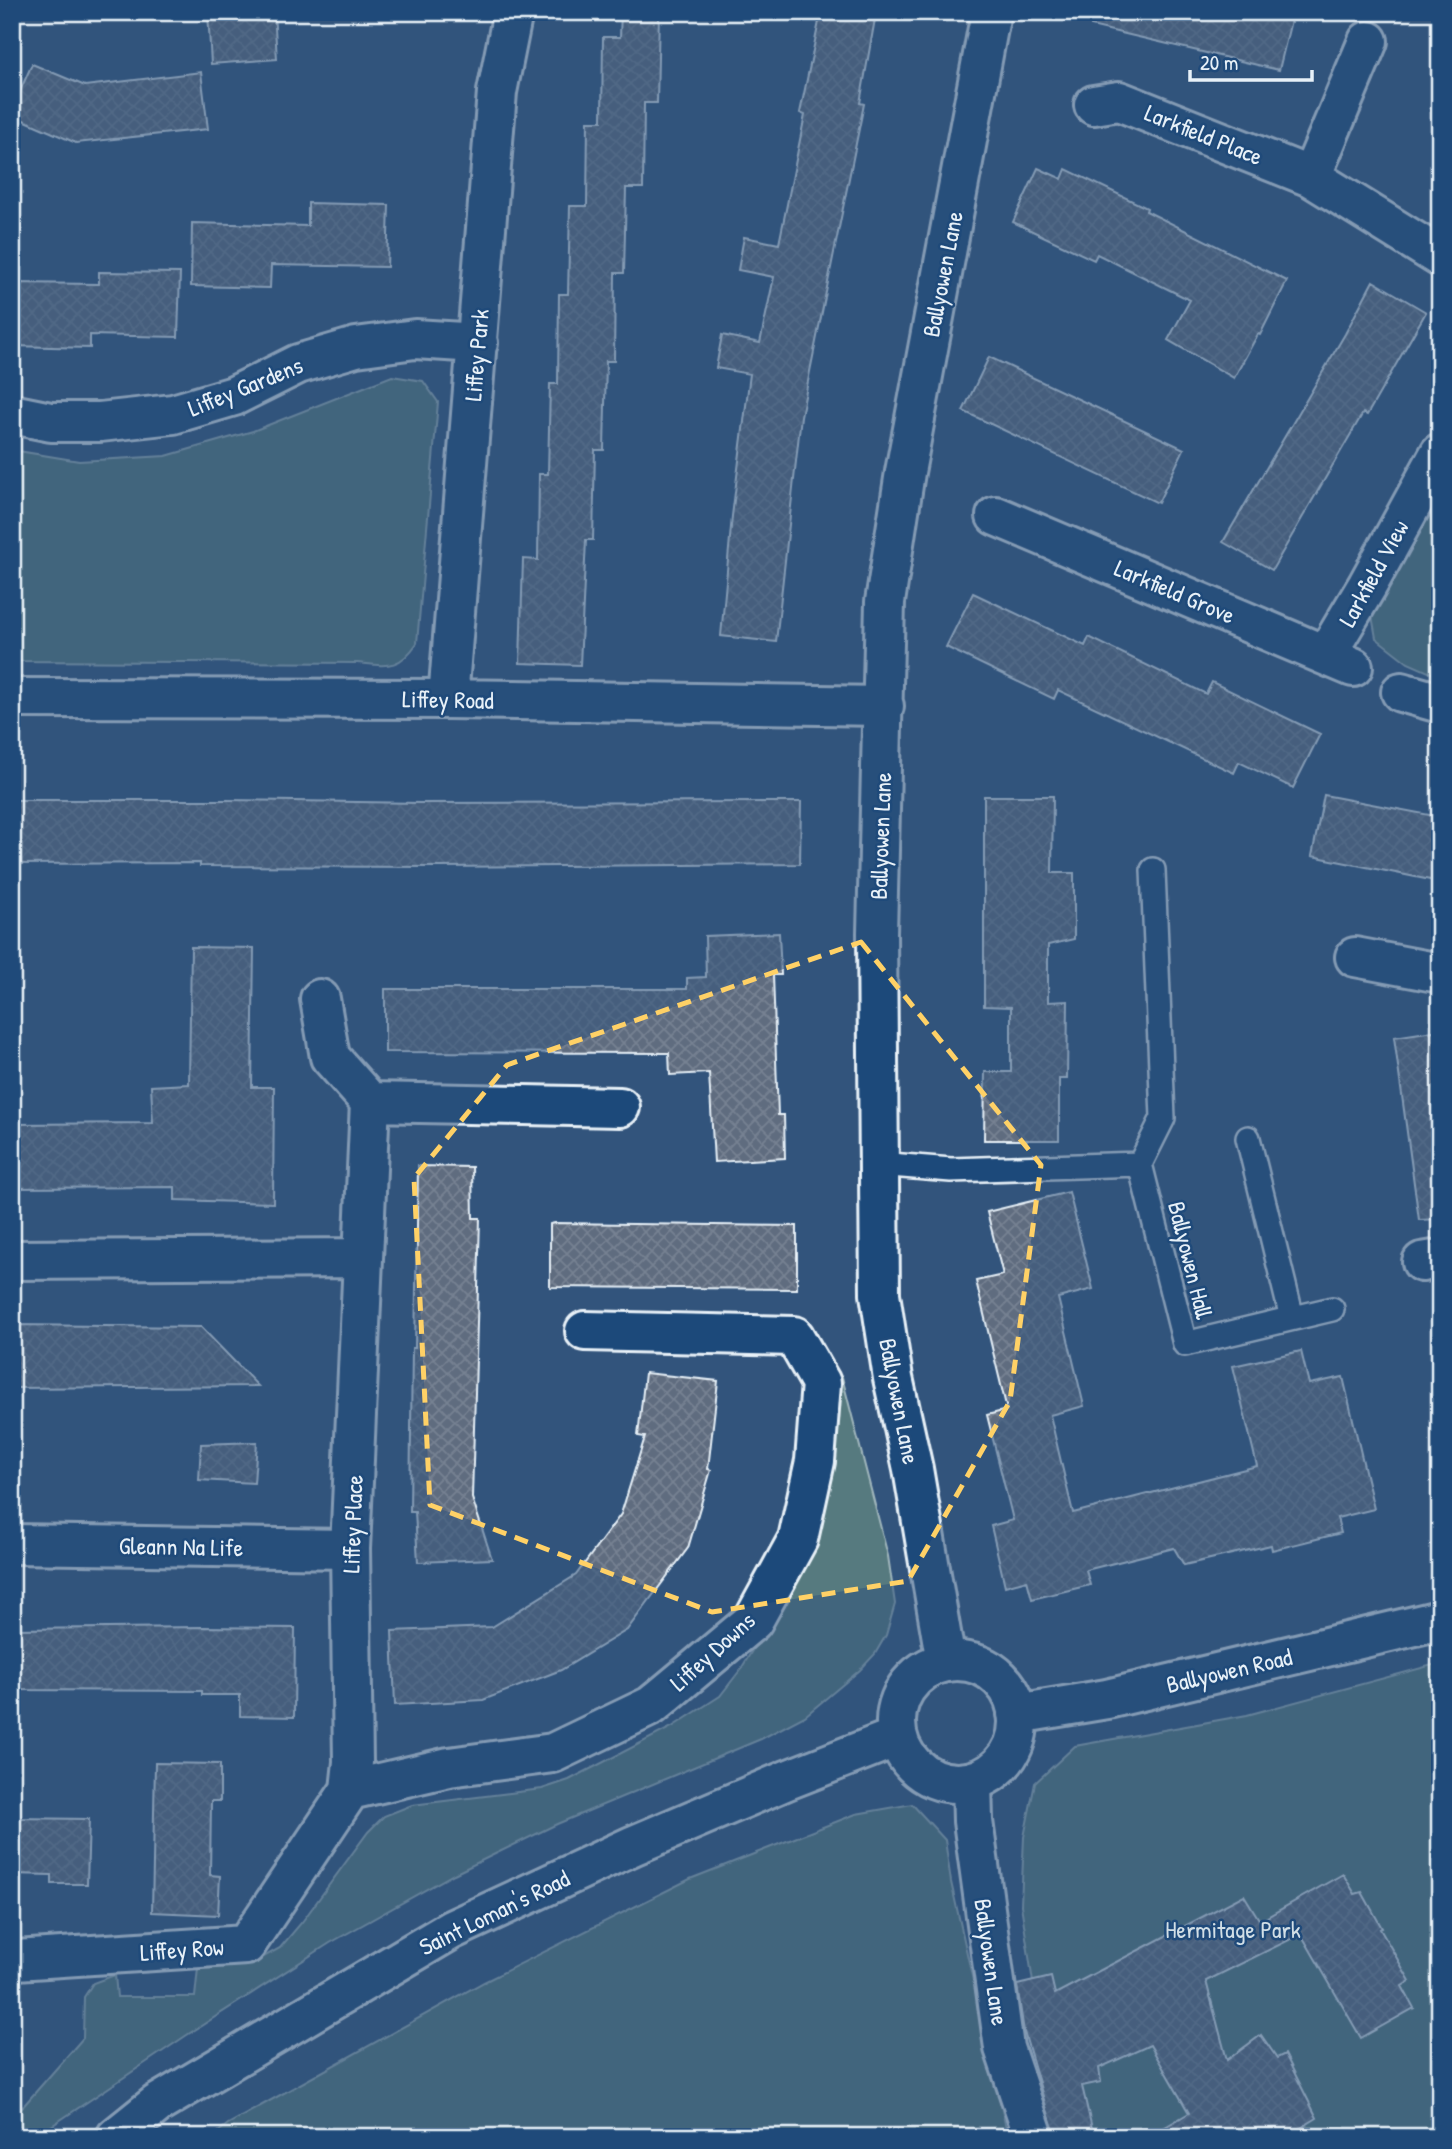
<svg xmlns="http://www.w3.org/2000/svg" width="1452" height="2149" font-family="'Patrick Hand',sans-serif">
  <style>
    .green { fill: #577a7f; stroke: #a0b6bc; stroke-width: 2 }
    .building { fill: url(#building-cross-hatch); stroke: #e8f1f8; stroke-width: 2 }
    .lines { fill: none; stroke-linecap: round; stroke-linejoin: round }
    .lane-casing { stroke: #e8f1f8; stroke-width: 28 }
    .street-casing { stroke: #e8f1f8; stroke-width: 44 }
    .secondary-casing { stroke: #e8f1f8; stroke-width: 44 }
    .lane { stroke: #1f4a7a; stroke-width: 23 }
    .street { stroke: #1f4a7a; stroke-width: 38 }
    .secondary { stroke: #1f4a7a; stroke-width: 38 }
    .marked { fill: none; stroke: #ffd166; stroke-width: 5; stroke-dasharray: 14 9; stroke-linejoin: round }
    .labels { text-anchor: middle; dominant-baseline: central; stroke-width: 5; stroke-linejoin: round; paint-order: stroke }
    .street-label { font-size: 24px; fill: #e8f1f8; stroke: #1f4a7a }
    .park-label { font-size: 24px; fill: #d2dfe6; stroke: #1f4a7a }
  </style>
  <defs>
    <pattern id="building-cross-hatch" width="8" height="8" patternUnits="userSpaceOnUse" patternTransform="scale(1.75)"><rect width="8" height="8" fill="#5f6c7f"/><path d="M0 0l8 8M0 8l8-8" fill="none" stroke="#768192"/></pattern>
  </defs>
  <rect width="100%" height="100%" fill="#32547c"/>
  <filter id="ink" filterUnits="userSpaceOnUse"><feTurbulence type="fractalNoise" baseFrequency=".0143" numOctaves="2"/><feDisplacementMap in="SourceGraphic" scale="14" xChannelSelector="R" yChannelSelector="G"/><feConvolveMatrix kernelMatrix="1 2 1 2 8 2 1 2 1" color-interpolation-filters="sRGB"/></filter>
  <g filter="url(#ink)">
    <path class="green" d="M 392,376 L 423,381 L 438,402 L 417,643 C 399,670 387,666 357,663 L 12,661 L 12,450 L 79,461 L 166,456 L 253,431 Z
      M 1440,490 L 1440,677 L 1408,663 L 1376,638 L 1371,610 Z
      M 842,1377 L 888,1556 L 895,1604 L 886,1635 L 875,1654 L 860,1670 L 805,1716 L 761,1739 L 557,1824 L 454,1874 L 330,1943 L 187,2035 L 35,2137 L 12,2137 L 12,2119 L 83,2038 L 84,1997 L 93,1983 L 115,1975 L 117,1997 L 195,1997 L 198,1968 L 239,1966 L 260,1959 L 280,1948 L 302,1922 L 368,1832 L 384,1816 L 412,1805 L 542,1789 L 569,1780 L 672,1727 L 720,1696 L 741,1669 L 800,1571 L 832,1380 Z
      M 1440,1663 L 1440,2137 L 1057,2137 L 1021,1905 L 1024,1837 L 1035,1783 L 1075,1746 L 1247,1715 Z
      M 912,1804 L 945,1840 L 951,1882 L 1008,2137 L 212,2137 L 228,2124 L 484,1982 L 690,1879 L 856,1814 Z"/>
    <path class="building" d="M 208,12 L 274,12 L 277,59 L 211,64 Z
      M 621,12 L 659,12 L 657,103 L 644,103 L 643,188 L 626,188 L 624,273 L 615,273 L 614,361 L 606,361 L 604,450 L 595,450 L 593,540 L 586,540 L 580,665 L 520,663 L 523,559 L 538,560 L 539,474 L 548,474 L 550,384 L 558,384 L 559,294 L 568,294 L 570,206 L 587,206 L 588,121 L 602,121 L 603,37 L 620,37 Z
      M 821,12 L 837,12 L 875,19 L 860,103 L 864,104 L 801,416 L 776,642 L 721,636 L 732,516 L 750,374 L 716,368 L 722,335 L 760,343 L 774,277 L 738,270 L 744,237 L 779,244 L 805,115 L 800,113 Z
      M 1092,12 L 1293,12 L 1279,70 L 1091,26 Z
      M 32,64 L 85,86 L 201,72 L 208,129 L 76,143 L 12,115 L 12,109 Z
      M 1038,168 L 1062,179 L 1066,169 L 1147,208 L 1146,211 L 1287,281 L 1260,335 L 1258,334 L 1234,378 L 1168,340 L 1190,300 L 1097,254 L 1094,260 L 1013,222 Z
      M 308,203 L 389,205 L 387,267 L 271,265 L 270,288 L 191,286 L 192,223 L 308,226 Z
      M 99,272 L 180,273 L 178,337 L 90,335 L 90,348 L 12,346 L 12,283 L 99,284 Z
      M 1373,281 L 1426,312 L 1367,415 L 1363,413 L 1272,570 L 1223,542 L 1345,334 Z
      M 989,357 L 1184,449 L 1158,503 L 963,411 Z
      M 973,593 L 1085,646 L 1089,637 L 1206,694 L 1212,682 L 1320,734 L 1293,788 L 1239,762 L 1234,773 L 1058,690 L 1054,699 L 946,647 Z
      M 1324,795 L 1440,817 L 1440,882 L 1312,856 Z
      M 984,796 L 1053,796 L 1052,873 L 1074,873 L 1074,939 L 1048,945 L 1048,1002 L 1068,1001 L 1067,1079 L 1059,1079 L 1059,1140 L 984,1140 L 985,1072 L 1011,1072 L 1011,1007 L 984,1006 Z
      M 12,800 L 226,800 L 421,803 L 801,802 L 800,864 L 440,867 L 200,866 L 200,863 L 12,864 Z
      M 779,933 L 781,975 L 773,975 L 778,1115 L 784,1115 L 785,1158 L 714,1162 L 709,1073 L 670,1075 L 669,1053 L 385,1052 L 385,989 L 687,989 L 687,978 L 706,977 L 705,936 Z
      M 191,947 L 254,948 L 252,1087 L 274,1087 L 273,1203 L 175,1200 L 175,1187 L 12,1188 L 12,1124 L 153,1123 L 151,1086 L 189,1084 Z
      M 1440,1030 L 1440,1219 L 1419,1220 L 1394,1037 Z
      M 418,1166 L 472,1167 L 473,1218 L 480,1218 L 472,1498 L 492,1559 L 418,1562 L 415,1512 L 410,1512 L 412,1348 L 415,1348 Z
      M 1069,1192 L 1093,1289 L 1058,1298 L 1084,1406 L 1050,1415 L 1073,1513 L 1257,1466 L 1233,1366 L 1301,1351 L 1309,1384 L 1343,1377 L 1374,1509 L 1337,1518 L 1341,1533 L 1272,1550 L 1271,1545 L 1184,1565 L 1174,1548 L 1086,1570 L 1090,1585 L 1032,1599 L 1027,1580 L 1005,1586 L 991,1526 L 1013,1520 L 987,1415 L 1007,1410 L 976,1281 L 1003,1275 L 987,1212 Z
      M 555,1223 L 797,1226 L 797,1289 L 550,1287 L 550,1224 Z
      M 12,1325 L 201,1327 L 258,1386 L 12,1388 Z
      M 645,1373 L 718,1381 L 708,1469 L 711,1470 L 688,1548 L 627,1630 L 561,1670 L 483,1700 L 395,1705 L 392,1631 L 492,1627 L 576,1575 L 621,1514 L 645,1437 L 638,1436 Z
      M 257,1442 L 254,1483 L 199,1480 L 201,1444 Z
      M 203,1627 L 295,1628 L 294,1717 L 240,1716 L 240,1695 L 202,1695 L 202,1691 L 12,1690 L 12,1629 Z
      M 155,1763 L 220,1764 L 220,1801 L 211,1801 L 210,1875 L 220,1876 L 218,1915 L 152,1912 Z
      M 12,1818 L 89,1819 L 87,1884 L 52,1884 L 52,1875 L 12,1874 Z
      M 1343,1874 L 1355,1894 L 1362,1892 L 1382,1928 L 1380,1929 L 1410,1981 L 1402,1986 L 1414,2008 L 1361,2038 L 1301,1934 L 1206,1981 L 1227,2060 L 1261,2035 L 1277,2058 L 1285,2054 L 1317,2118 L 1296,2131 L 1294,2137 L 1148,2137 L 1189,2113 L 1150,2045 L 1099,2068 L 1101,2082 L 1082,2086 L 1094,2137 L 1055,2137 L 1024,2032 L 1017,1985 L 1051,1977 L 1055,1994 L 1244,1895 L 1260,1921 Z"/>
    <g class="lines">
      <defs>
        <path id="lane" d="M 1153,870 L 1163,1118 L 1140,1164 L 1185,1344 L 1332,1309
          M 1248,1138 L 1292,1318
          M 878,1164 L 951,1170 L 1140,1164"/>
        <path id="street" d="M 1094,105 L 1119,101 L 1311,177 L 1440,257
          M 1311,177 L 1368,41
          M 12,414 L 51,422 L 100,422 L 173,414 L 234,396 L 298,364 L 356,347 L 415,339 L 478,343
          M 996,516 L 1353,667
          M 1326,655 L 1367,586 L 1440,453
          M 1401,692 L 1440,703
          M 12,698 L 448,699 L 884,706
          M 448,699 L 497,92 L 513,12
          M 1355,957 L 1440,973
          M 370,1102 L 620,1107
          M 12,1260 L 363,1258
          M 1422,1262 L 1440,1259
          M 12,1544 L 350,1549
          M 946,1662 L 913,1469 L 893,1378 L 880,1294 L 877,933 L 885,602 L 905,472 L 991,12
          M 972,1782 L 973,1821 L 1004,2048 L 1034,2137
          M 350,1790 L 449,1767 L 553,1753 L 651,1706 L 753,1621 L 798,1539 L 815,1461 L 821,1383 L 794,1336 L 585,1331
          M 16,1960 L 246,1945 L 350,1790 L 353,1762 L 350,1549 L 370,1102 L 330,1057 L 320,999"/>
        <path id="secondary" d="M896 1722a61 61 0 1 1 122 0a61 61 0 1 1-122 0Z
          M 1017,1714 L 1107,1699 L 1440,1620
          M 116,2137 L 157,2104 L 451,1930 L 632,1846 L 787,1780 L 897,1737"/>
      </defs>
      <use href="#lane" class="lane-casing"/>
      <use href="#street" class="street-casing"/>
      <use href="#secondary" class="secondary-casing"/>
      <use href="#lane" class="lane"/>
      <use href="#street" class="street"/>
      <use href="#secondary" class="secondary"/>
    </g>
  </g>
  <path d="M0 0H1452V2149H0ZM 861,942 L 1041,1165 L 1010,1401 L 908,1581 L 712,1612 L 430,1505 L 414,1178 L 507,1065 Z" fill="#32547c" fill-opacity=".55" fill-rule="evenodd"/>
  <path class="marked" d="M 861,942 L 1041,1165 L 1010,1401 L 908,1581 L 712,1612 L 430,1505 L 414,1178 L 507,1065 Z"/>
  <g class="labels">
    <g class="street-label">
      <text transform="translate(1204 134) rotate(22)">Larkfield Place</text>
      <text transform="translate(942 274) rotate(-79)">Ballyowen Lane</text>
      <text transform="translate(476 355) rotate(-85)">Liffey Park</text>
      <text transform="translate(245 386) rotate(-22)">Liffey Gardens</text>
      <text transform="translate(1373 573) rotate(-61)">Larkfield View</text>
      <text transform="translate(1175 591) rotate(23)">Larkfield Grove</text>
      <text transform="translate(448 699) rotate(1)">Liffey Road</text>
      <text transform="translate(880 836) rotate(-88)">Ballyowen Lane</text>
      <text transform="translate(1191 1260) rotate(76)">Ballyowen Hall</text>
      <text transform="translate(900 1401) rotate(79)">Ballyowen Lane</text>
      <text transform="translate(352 1524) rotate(-88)">Liffey Place</text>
      <text transform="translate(181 1546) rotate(1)">Gleann Na Life</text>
      <text transform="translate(712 1651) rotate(-42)">Liffey Downs</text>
      <text transform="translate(1229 1670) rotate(-13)">Ballyowen Road</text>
      <text transform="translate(494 1912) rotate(-26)">Saint Loman's Road</text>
      <text transform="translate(182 1949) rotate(-4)">Liffey Row</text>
      <text transform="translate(992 1962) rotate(82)">Ballyowen Lane</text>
    </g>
    <g class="park-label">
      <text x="1233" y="1929">Hermitage Park</text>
    </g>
  </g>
  <rect width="1452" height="2149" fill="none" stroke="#1f4a7a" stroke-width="42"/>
  <rect x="21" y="21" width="1410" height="2107" fill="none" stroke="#e8f1f8" stroke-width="2.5" filter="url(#ink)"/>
  <path d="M1190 70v10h122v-10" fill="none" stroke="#e8f1f8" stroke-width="3.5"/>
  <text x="1200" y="70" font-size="21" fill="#e8f1f8" stroke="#1f4a7a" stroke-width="5" paint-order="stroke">20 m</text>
</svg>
